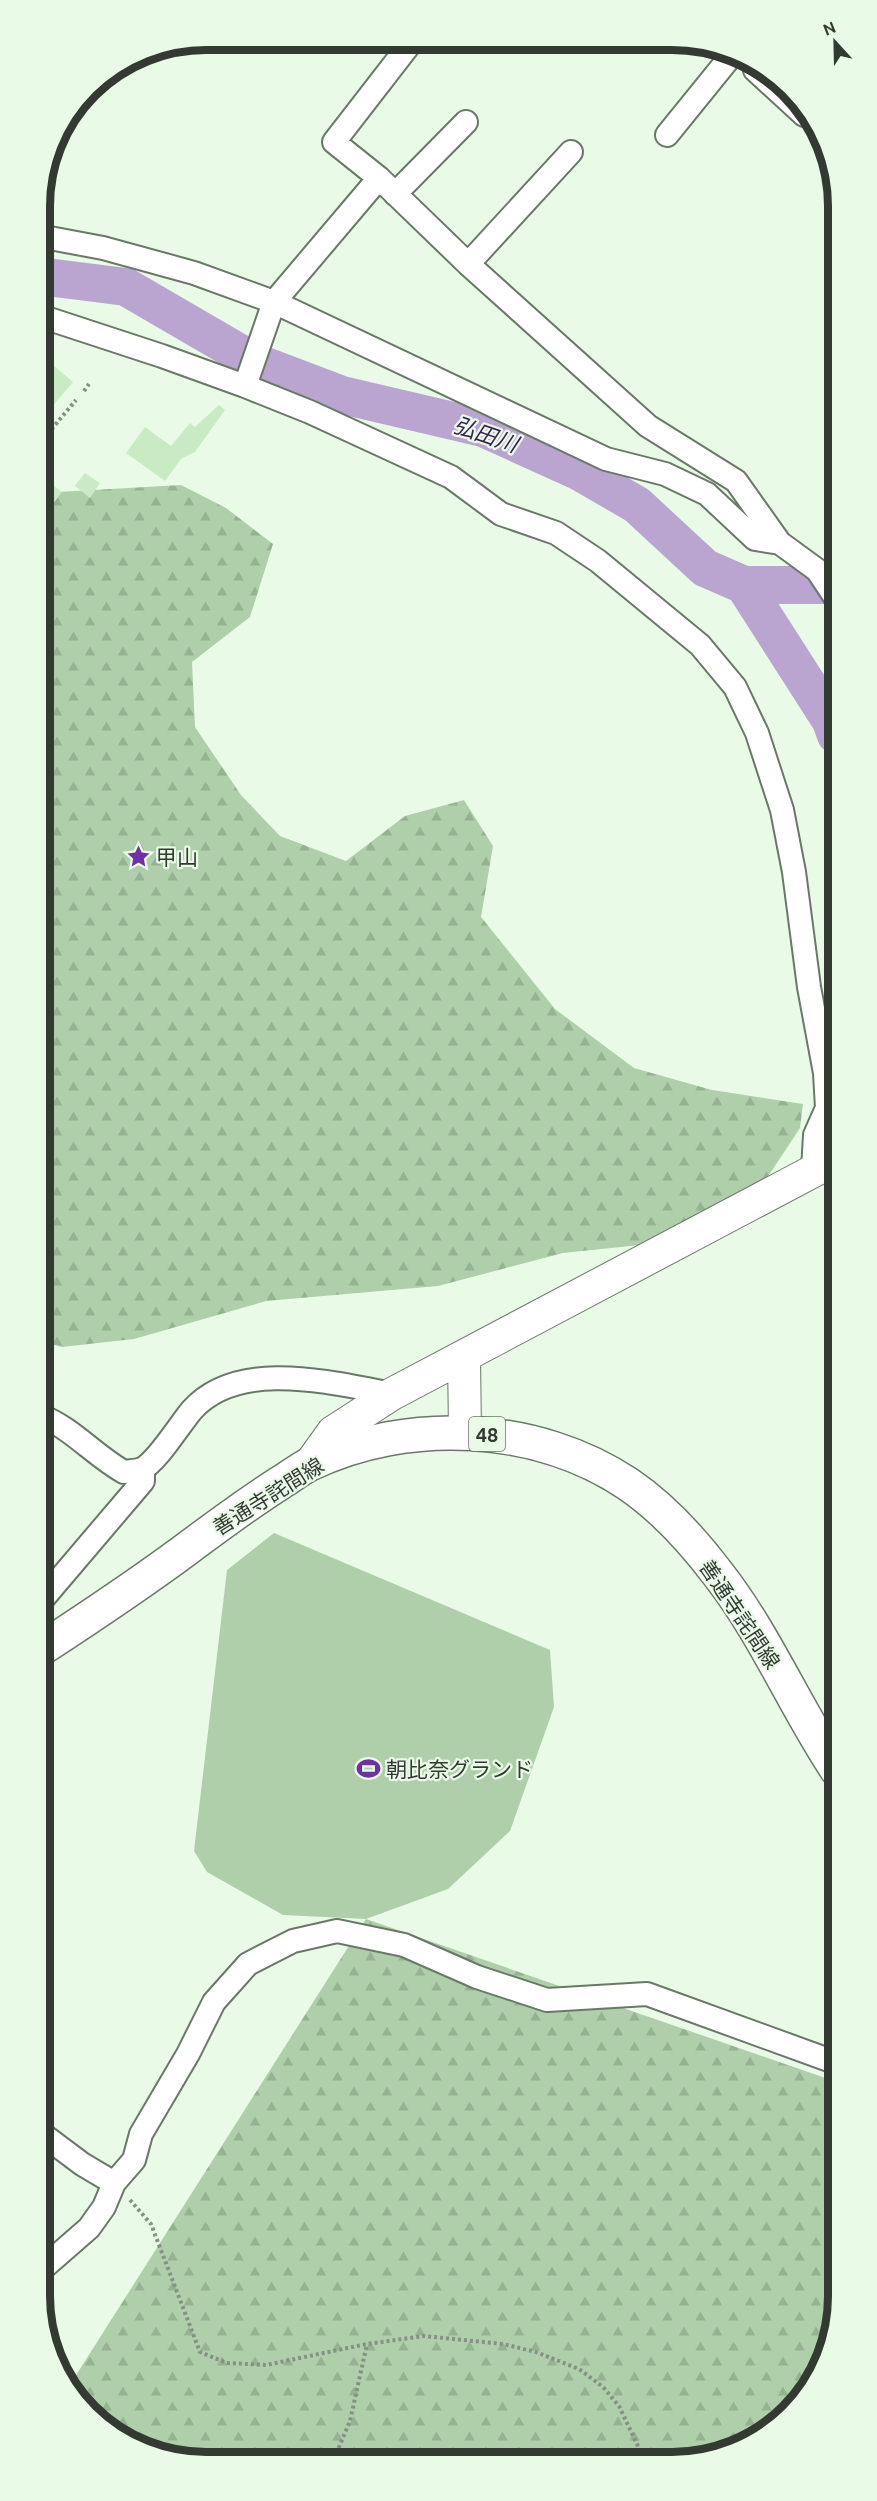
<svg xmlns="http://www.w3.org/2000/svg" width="877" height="2501" font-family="Ubuntu,'Noto Sans JP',sans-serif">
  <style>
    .forest { fill: url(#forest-firs) }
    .park { fill: #aecfaa }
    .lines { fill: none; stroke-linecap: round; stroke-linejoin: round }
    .river { stroke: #b9a5d0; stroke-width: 38 }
    .building { fill: #c8ebc4 }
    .street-casing { stroke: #697967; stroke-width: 26 }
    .secondary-casing { stroke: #697967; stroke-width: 34 }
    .primary-casing { stroke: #697967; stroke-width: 36 }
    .path { stroke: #859184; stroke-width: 4; stroke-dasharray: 3 3; stroke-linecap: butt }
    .street { stroke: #fff; stroke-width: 22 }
    .secondary { stroke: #fff; stroke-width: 32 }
    .primary { stroke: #fff; stroke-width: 33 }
    .labels { text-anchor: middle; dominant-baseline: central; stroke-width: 4.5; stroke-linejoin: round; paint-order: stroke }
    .shield { fill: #e9fbe7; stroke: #6a7468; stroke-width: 1.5 }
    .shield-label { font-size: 20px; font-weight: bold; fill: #333a32 }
    .poi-label { font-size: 21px; fill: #333a32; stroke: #e9fbe7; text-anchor: start }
    .street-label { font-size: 21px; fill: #333a32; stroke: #e9fbe7 }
    .water-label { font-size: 22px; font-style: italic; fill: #3c2055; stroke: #e9fbe7 }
    .rim { fill: none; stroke: #333a32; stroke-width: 8 }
  </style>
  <defs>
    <pattern id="forest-firs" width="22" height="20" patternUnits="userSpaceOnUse" patternTransform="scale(1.5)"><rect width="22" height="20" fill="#aecfaa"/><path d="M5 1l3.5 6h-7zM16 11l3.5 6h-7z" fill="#96b293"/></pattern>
  </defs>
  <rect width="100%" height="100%" fill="#e9fbe7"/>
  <path class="forest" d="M 181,485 L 226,508 L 273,544 L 250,617 L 192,662 L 195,727 L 241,795 L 280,836 L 346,861 L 405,816 L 464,800 L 493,846 L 481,917 L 555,1009 L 634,1068 L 712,1090 L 803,1104 L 800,1128 L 763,1184 L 640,1245 L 563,1253 L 438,1286 L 266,1301 L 134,1339 L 62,1347 L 41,1341 L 40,493 Z
    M 366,1919 L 837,2082 L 838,2306 L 825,2359 L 797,2405 L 755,2440 L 705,2459 L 173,2459 L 88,2414 L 71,2383 Z"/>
  <path class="park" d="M 274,1533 L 550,1650 L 554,1707 L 510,1831 L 448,1889 L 366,1919 L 283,1915 L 207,1872 L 194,1851 L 227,1570 Z"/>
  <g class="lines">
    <path class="river" d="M 39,276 L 126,287 L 255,362 L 342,395 L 483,428 L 580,472 L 637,505 L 705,568 L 744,585 L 831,721 L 836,735
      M 744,585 L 835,585"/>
  </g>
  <path class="building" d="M 40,354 L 73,382 L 40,421 Z
    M 219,405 L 225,410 L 195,452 L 181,459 L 165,481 L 126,453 L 145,427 L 171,446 L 190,423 L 195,427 Z
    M 85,473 L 100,483 L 90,498 L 75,486 Z
    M 40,475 L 62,492 L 40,521 Z"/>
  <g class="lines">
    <defs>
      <path id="street" d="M 413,40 L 334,142 L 379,178 L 468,264 L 648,426 L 736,481 L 780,543 L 817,570 L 835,597
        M 755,70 L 804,115
        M 667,135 L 731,56
        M 395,194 L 466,122
        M 39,236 L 103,248 L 194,273 L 274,302 L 606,459 L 665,474 L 707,494 L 755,539 L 780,543
        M 468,264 L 571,152
        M 40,316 L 162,356 L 245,386 L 310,412 L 451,477 L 501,514 L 556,533 L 598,561 L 700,645 L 735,687 L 757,733 L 782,810 L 794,872 L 809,987 L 825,1073 L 827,1108 L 815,1135 L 813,1170
        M 245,386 L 274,302 L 379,178
        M 41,1416 C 72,1428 95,1456 124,1472 C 129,1471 137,1471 142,1469 C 157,1462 180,1424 192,1410 C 239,1358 332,1383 392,1394
        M 41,1601 L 143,1481 L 143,1469
        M 42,2134 L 82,2164 L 114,2183
        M 42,2269 L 89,2228 L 104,2207 L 114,2183 L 134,2160 L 141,2134 L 188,2054 L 214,2002 L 248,1964 L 293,1941 L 337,1931 L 404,1945 L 477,1977 L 547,2000 L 647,1994 L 837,2063"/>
      <path id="secondary" d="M 464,1357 L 465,1432
        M 310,1464 L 333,1432 L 392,1394 L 836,1159"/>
      <path id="primary" d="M 41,1649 C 90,1617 138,1585 184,1551 C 216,1527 247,1504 280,1483 C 290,1477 300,1469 310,1464 C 408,1417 537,1423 628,1484 C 662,1507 693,1541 718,1574 C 765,1634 795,1707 837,1770"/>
    </defs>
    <use href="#street" class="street-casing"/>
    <use href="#secondary" class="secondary-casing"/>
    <use href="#primary" class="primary-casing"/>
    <path class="path" d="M 84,391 L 89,384
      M 40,443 L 76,400
      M 130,2200 L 151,2224 L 200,2352 L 227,2363 L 266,2365 L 367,2344 L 424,2336 L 503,2344 L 536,2352 L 579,2369 L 603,2387 L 619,2406 L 644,2459
      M 334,2459 L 350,2421 L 367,2344"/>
    <use href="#street" class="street"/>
    <use href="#secondary" class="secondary"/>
    <use href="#primary" class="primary"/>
  </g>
  <defs>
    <symbol id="sight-bare" viewBox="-9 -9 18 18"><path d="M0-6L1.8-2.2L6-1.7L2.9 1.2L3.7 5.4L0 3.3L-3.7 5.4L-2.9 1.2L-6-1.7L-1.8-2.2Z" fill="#7130a5" stroke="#e9fbe7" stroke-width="2.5" paint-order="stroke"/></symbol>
    <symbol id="stadium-bare" viewBox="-9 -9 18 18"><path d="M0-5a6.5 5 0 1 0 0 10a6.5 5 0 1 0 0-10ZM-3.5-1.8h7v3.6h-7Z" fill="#7130a5" stroke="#e9fbe7" stroke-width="2.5" paint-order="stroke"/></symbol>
  </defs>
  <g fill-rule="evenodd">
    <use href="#sight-bare" x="122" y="840" width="33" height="33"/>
    <use href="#stadium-bare" x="352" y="1752" width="33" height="33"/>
  </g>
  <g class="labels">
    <rect class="shield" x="469" y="1417" width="36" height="34" rx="4.5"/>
    <g class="shield-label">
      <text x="487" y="1434">48</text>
    </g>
    <g class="poi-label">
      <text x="156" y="857">甲山</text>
      <text x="386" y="1769">朝比奈グランド</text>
    </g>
    <g class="street-label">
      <text transform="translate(268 1496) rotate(-32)">善通寺詫間線</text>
      <text transform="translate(740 1614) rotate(56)">善通寺詫間線</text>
    </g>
    <g class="water-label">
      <text transform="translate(486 434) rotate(19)">弘田川</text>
    </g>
  </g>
  <path d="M0 0H877V2501H0ZM206 50H672A156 156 0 0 1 828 206V2296A156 156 0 0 1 672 2452H206A156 156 0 0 1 50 2296V206A156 156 0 0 1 206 50Z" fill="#e9fbe7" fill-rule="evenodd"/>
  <path class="rim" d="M206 50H672A156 156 0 0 1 828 206V2296A156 156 0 0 1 672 2452H206A156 156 0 0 1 50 2296V206A156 156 0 0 1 206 50Z"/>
  <g transform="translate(835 42) rotate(338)" stroke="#e9fbe7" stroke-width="4.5" paint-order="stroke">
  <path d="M0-4.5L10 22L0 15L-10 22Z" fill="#333a32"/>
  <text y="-9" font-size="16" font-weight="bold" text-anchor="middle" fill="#333a32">N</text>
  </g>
</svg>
